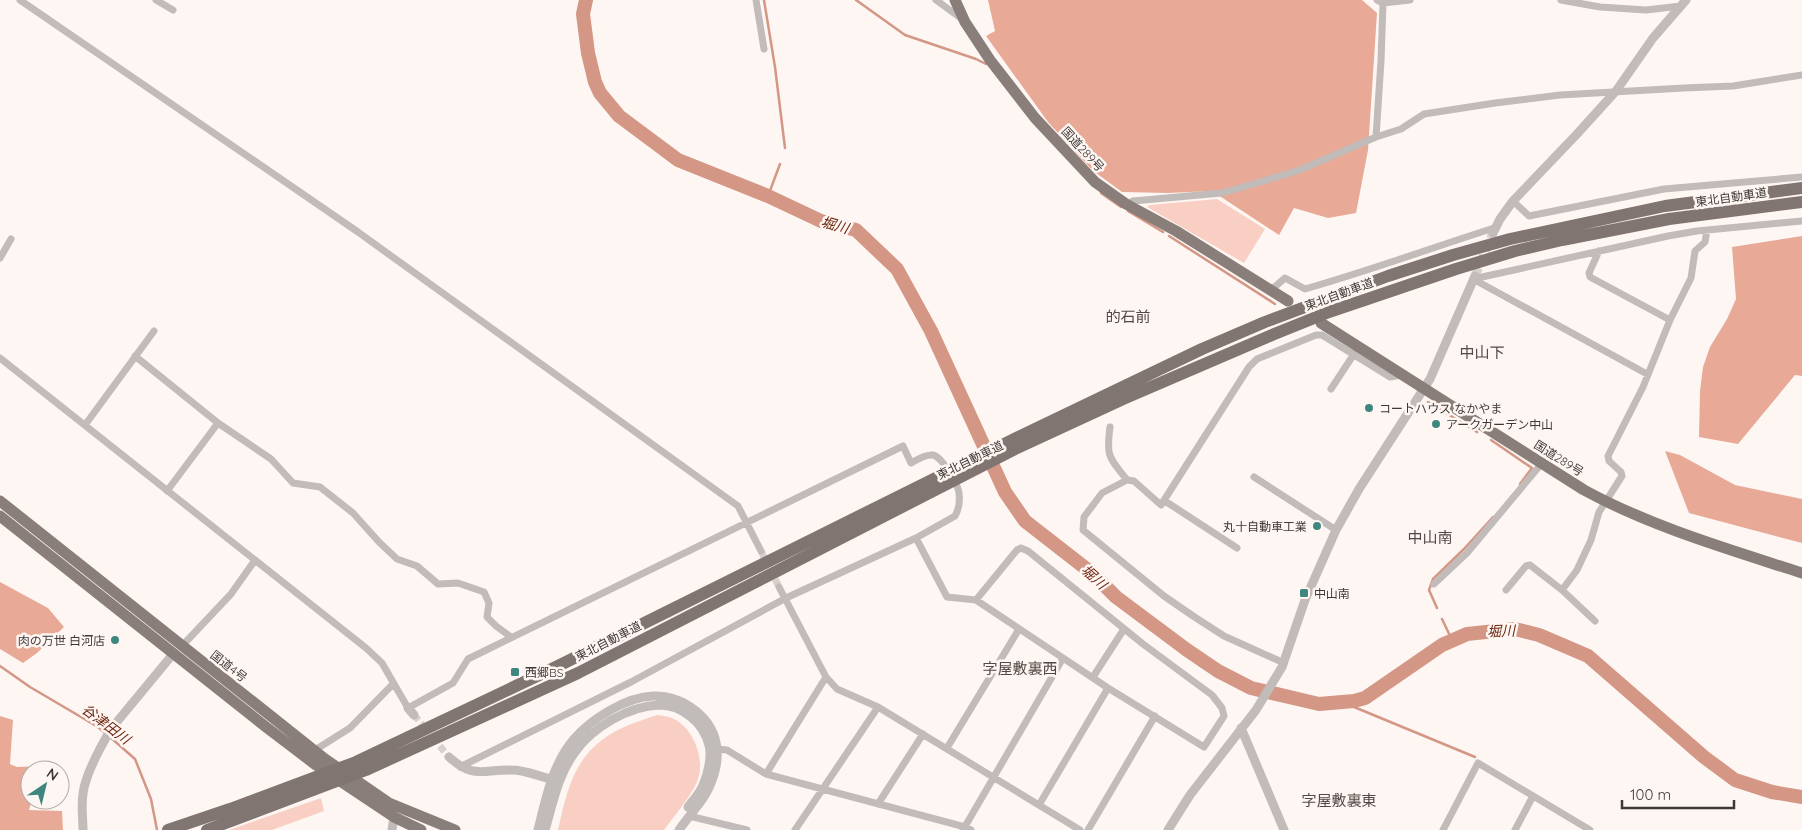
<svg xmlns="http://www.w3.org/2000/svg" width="1802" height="830" font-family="Quicksand,'Noto Sans JP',sans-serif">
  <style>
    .green { fill: #f9cfc3 }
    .forest { fill: #e8aa97 }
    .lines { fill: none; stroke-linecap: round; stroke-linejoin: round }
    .stream { stroke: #d49785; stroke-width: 2.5 }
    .river { stroke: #d49785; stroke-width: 14 }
    .minor-tunnel { stroke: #d8d0cd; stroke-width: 7; stroke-dasharray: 7 3.5; stroke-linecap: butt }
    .tertiary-tunnel { stroke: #d8d0cd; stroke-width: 9; stroke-dasharray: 9 4.5; stroke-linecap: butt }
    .minor { stroke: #c1bbb9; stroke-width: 7 }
    .tertiary { stroke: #c1bbb9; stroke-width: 9 }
    .trunk { stroke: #8a7e7a; stroke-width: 11 }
    .motorway { stroke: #817571; stroke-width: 12 }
    .poi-dot { fill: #3f867f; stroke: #fef6f3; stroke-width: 2 }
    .labels { text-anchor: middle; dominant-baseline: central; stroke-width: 5; stroke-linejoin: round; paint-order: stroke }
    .street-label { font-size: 12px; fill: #3e3836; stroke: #fef6f3 }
    .poi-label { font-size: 12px; fill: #3e3836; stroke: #fef6f3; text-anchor: start }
    .water-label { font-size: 14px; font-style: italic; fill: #6d250e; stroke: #fef6f3 }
    .quarter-label { font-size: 15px; fill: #534845; stroke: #fef6f3 }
  </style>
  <rect width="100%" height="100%" fill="#fef6f3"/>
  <path class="green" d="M 1217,199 L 1265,229 L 1244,263 L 1147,207 L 1150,205 Z
    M 657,715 C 662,716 668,716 672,718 C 694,727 706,761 697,782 C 689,799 675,815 664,830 L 558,830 C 568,784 577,748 624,727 C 635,722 646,719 657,715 Z
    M 321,798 L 324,811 L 272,830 L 229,830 Z"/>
  <path class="forest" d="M 988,0 L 1362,0 L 1377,13 L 1368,150 L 1356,213 L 1328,218 L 1294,208 L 1279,235 L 1212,191 L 1168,193 L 1122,192 L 1092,170 L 1048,122 L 986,36 L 995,31 Z
    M 1802,236 L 1802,376 L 1795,375 L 1738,444 L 1699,437 L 1700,391 L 1703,367 L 1710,347 L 1727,319 L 1736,299 L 1732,247 Z
    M 1665,451 L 1680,455 L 1735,485 L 1802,499 L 1802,543 L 1689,513 Z
    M 0,582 L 48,608 L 64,627 L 37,653 L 23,663 L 0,649 Z
    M 0,716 L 13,720 L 10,764 L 17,767 L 43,766 L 42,770 L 30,770 L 30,800 L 32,800 L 29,810 L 62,811 L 63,830 L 0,830 Z"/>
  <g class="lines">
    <path class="stream" d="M 764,0 L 775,67 L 785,148
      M 856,0 L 905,35 L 976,59 L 986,64
      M 1101,193 L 1121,207
      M 768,196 L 780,164
      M 1128,211 L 1163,232
      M 1169,236 L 1275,304
      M 1428,402 L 1477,432
      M 1491,440 L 1532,468 L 1520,484
      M 1437,608 L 1429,590 L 1433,579 L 1464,549 L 1493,517
      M 1442,619 L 1452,640
      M 0,666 L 30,687 L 98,727 L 106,734
      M 1342,702 L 1475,757
      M 110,737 L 135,759 L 151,799 L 157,830"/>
    <path class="river" d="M 586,0 L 583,14 L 588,53 L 595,82 L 600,93 L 619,116 L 678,160 L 768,196 L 821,221 L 856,230 L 897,269 L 931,331 L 1005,492 L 1025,521 L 1093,574 L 1116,597 L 1187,650 L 1218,671 L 1251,688 L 1319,704 L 1354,701 L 1365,698 L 1442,645 L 1467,634 L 1515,629 L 1539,635 L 1588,656 L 1704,757 L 1735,780 L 1772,792 L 1802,797"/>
    <path class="minor-tunnel" d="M 761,551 L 779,587
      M 414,715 L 426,729
      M 433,738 L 449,757"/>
    <path class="tertiary-tunnel" d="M 1475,276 L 1493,233"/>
    <path class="minor" d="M 20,0 L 358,232 L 738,506 L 761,551
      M 156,0 L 173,10
      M 756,0 L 764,49
      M 936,0 L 962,19
      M 1561,0 L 1600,7 L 1646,10 L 1681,6
      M 1383,3 L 1410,0
      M 1376,137 L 1381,61 L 1383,3 L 1377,0
      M 1513,201 L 1529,216 L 1664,189 L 1802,177
      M 1126,204 L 1133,201 L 1222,193 L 1253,184 L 1300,170 L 1376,137 L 1401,129 L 1424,114 L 1495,103 L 1560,95 L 1684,88 L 1733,86 L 1802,75
      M 1599,251 L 1589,273 L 1590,277 L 1670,320
      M 0,258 L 11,239
      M 1473,279 L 1668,236 L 1697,231 L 1802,221
      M 1473,279 L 1647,374
      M 1271,290 L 1285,278 L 1305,289 C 1369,271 1431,248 1494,228
      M 135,356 L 218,423 L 271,459 L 293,483 L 320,487 L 353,513 L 379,542 L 397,559 L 417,566 L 438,584 L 458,583 L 484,592 L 489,603 L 487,617 L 496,626 L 511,637
      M 0,358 L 366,648 L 382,663 L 408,708 L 453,683 L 468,659 L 903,446 L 911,463 C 917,460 925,454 933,455 C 942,457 958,484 959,493 C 960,501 959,509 955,516 L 916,538 L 786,598 L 631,682 L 460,767
      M 1331,389 L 1354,354
      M 85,425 L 154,331
      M 1110,427 C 1106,457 1109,457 1127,480
      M 1254,477 L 1336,530
      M 167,491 L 218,423
      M 1165,501 L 1237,548
      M 916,538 L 947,597 L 976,600 L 1108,688 L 1204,747 L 1224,716 L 1222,708 L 1212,695 L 1143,644 L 1028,551 L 1021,548 L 1017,550 L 976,600
      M 1434,584 L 1467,553 L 1542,463
      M 779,587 L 826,677 L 837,689 L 878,707 L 1080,830
      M 1506,590 L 1526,566 L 1530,565 L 1562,590 L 1595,621
      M 1562,590 L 1577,570 L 1591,540 L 1599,512 L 1622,476 L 1621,472 L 1609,461 L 1608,456 L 1643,387 L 1670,320 L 1691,278 L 1695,251 L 1705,242 L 1707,230
      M 181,647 L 231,594 L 255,560
      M 1284,663 L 1224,636 L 1193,616 L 1164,596 L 1083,530 L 1084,517 L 1102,493 L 1127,480 L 1134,481 L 1161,505 L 1249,367 L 1257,359 L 1316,335 L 1322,335 L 1390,377 L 1401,375
      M 1093,677 L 1124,629
      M 947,748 L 1019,629
      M 717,749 L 727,750 L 766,774 L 965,827 L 971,830
      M 315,750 L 350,728 L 393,684
      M 766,774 L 826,677
      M 878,804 L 923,734
      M 1039,805 L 1108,688
      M 689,816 L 747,830
      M 795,830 L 878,707
      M 963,830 L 1063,658
      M 1088,830 L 1155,716
      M 1443,830 L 1478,763 L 1590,830
      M 1515,830 L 1533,796"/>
    <path class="tertiary" d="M 1493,233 L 1500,219 L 1513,201 L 1577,134 L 1616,91 L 1653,38 L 1686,0
      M 408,708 L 414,715
      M 1241,728 L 1284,830
      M 449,757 C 475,780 482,769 512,770 C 525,770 538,776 551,779
      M 83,830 C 83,818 81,806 83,794 C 85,774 101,746 111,729 L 173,654
      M 392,830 L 394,817
      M 538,830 C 546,798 552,765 574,739 C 591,719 626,697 653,696 C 683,695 715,718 717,750 C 718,760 715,773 711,783 C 705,800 689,815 679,830
      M 545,830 C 553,803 558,775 575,752 C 592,728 628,706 659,705 C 682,705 703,722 709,745 C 712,756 708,774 703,785 C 700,793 693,800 688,807
      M 1168,830 L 1190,795 L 1256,710 L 1282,667 L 1305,600 L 1336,530 L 1359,489 L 1430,379 L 1475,276"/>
    <path class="trunk" d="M 955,0 L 965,22 L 990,60 L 1035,118 L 1095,182 L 1126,204 L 1176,231 L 1288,301
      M 1321,323 L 1584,490 C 1652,527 1728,549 1802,573
      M 0,501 L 325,759 L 389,803 L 455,830
      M 0,516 L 266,727 L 316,765 L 394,817 L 421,830"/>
    <path class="motorway" d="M 168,830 L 230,809 L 356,762 L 558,666 L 1014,439 L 1202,349 L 1265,322 L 1388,276 L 1453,255 L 1510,239 L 1665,206 L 1802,188
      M 207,830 L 366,770 L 578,673 L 1017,448 L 1123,399 L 1272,335 L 1329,312 L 1456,269 L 1515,251 L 1562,240 L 1669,219 L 1802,202"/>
  </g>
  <g class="poi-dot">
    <circle cx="1369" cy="408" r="5"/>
    <circle cx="1436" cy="424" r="5"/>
    <circle cx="1317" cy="526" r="5"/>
    <rect x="1299" y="588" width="10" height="10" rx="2.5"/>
    <circle cx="115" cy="640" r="5"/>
    <rect x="510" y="667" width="10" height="10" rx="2.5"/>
  </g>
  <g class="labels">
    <g class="street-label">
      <text transform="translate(1083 149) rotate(47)">国道289号</text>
      <text transform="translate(1731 197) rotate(-8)">東北自動車道</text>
      <text transform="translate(1339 294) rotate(-20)">東北自動車道</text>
      <text transform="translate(1559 458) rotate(32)">国道289号</text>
      <text transform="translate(970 460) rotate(-26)">東北自動車道</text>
      <text transform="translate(608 641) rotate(-27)">東北自動車道</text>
      <text transform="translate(229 666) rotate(38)">国道4号</text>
    </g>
    <g class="poi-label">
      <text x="1379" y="408">コートハウス なかやま</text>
      <text x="1446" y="424">アークガーデン中山</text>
      <text x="1307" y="526" text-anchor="end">丸十自動車工業</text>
      <text x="1314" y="593">中山南</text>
      <text x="105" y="640" text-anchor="end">肉の万世 白河店</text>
      <text x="525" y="672">西郷BS</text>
    </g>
    <g class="water-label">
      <text transform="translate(835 225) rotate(16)">堀川</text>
      <text transform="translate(1094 577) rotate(42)">堀川</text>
      <text transform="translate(1501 631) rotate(-2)">堀川</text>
      <text transform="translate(106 724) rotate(37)">谷津田川</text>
    </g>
    <g class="quarter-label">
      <text x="1128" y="316">的石前</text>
      <text x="1482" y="352">中山下</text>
      <text x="1430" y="537">中山南</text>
      <text x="1020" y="668">字屋敷裏西</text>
      <text x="1339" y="800">字屋敷裏東</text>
    </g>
  </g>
  <g transform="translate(45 785) rotate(35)"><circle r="24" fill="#fef6f3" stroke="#b1aaa7"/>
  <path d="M0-4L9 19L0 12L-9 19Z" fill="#3f867f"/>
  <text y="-8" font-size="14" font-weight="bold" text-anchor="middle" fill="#3e3836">N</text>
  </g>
  <path d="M1622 800v8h112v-8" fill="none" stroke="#3e3836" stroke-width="2.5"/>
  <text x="1630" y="800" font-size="15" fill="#3e3836" stroke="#fef6f3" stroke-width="4" paint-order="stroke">100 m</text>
</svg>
